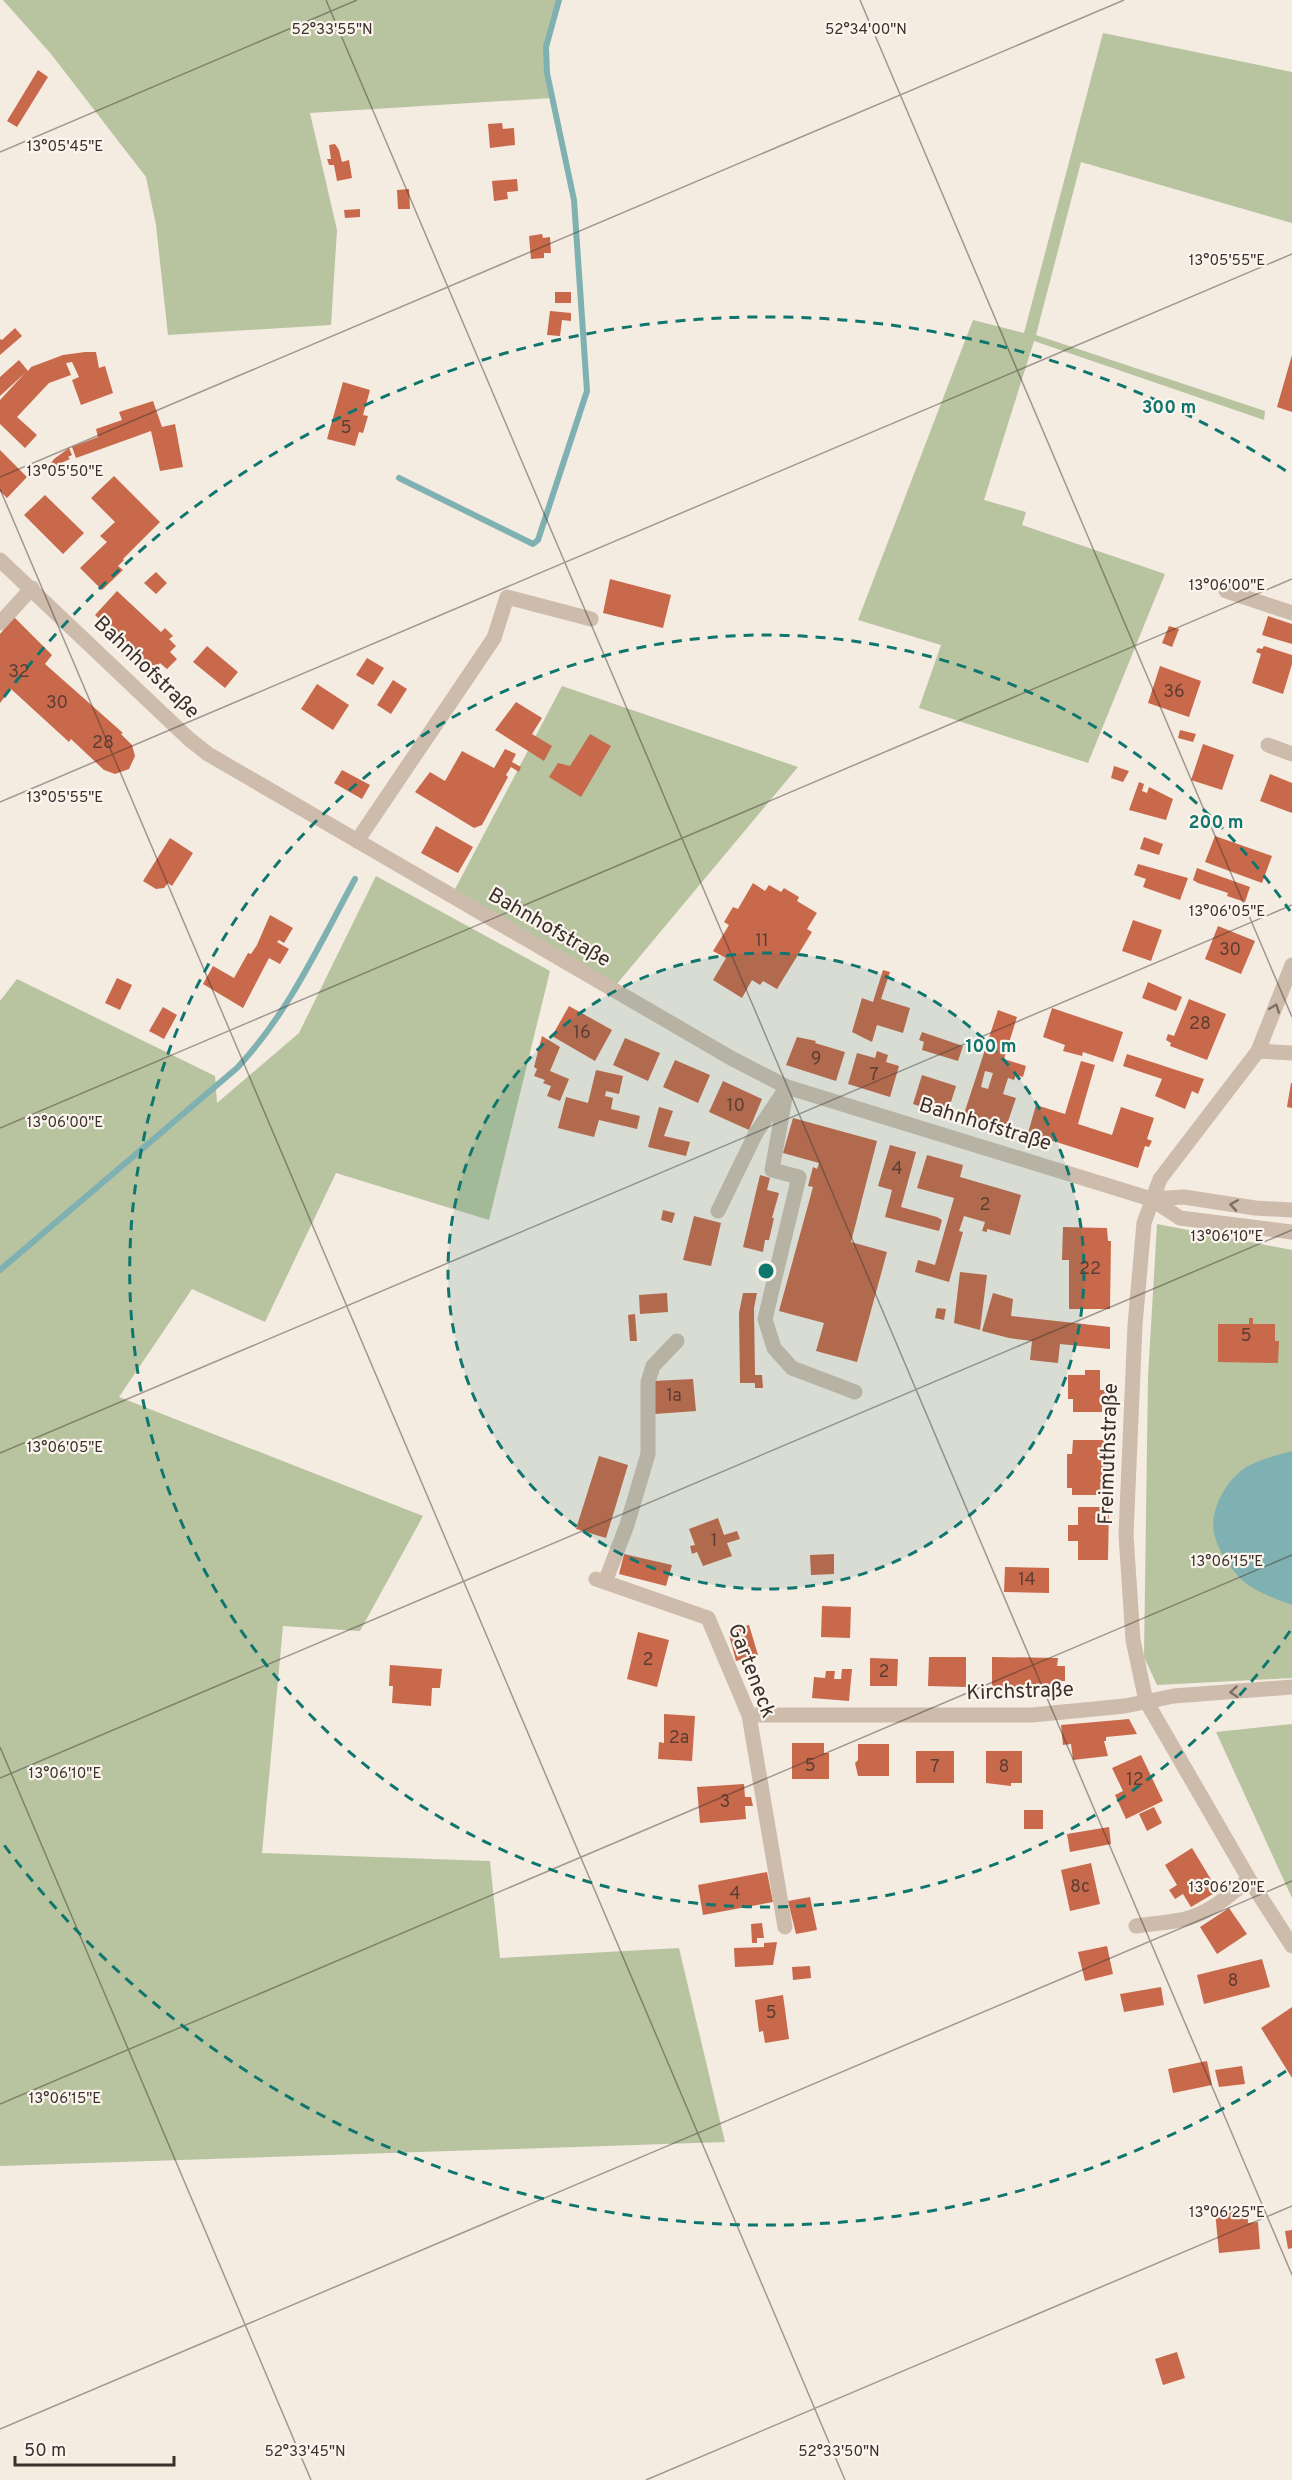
<svg xmlns="http://www.w3.org/2000/svg" width="1292" height="2480" font-family="Overpass,sans-serif">
  <style>
    .green { fill: #b8c4a0 }
    .water { fill: #7fb0b2 }
    .lines { fill: none; stroke-linecap: round; stroke-linejoin: round }
    .stream { stroke: #7fb0b2; stroke-width: 6 }
    .building { fill: #c8694b; fill-rule: evenodd }
    .minor { stroke: #cdbbac; stroke-width: 15 }
    .oneway { stroke: #7d6f65 }
    .ticks { fill: none; stroke: #3b302b; stroke-width: 1.5; stroke-opacity: 0.45 }
    .ring { fill: none; stroke: #0f766e; stroke-width: 3; stroke-dasharray: 10 8 }
    .labels { text-anchor: middle; dominant-baseline: central; stroke-width: 4.5; stroke-linejoin: round; paint-order: stroke }
    .number-label { font-size: 18px; fill: #5e3e33 }
    .street-label { font-size: 21px; fill: #3b302b; stroke: #fbf5ee }
    .ticks-label { font-size: 15px; text-anchor: middle; fill: #3b302b; stroke: #fbf5ee; stroke-width: 4.5; stroke-linejoin: round; paint-order: stroke }
    .centre { fill: #0f766e; stroke: #fbf5ee; stroke-width: 3 }
    .ring-label { font-size: 18px; text-anchor: middle; font-weight: bold; fill: #0f766e; stroke: #fbf5ee; stroke-width: 4.5; stroke-linejoin: round; paint-order: stroke }
  </style>
  <rect width="100%" height="100%" fill="#f4ebe1"/>
  <path class="green" d="M 3,0 L 559,0 C 545,36 544,60 552,98 L 310,113 L 337,230 L 331,325 L 168,335 L 156,225 L 146,177 L 51,54 Z
    M 1103,33 L 1292,72 L 1292,223 L 1081,162 L 1036,335 L 1265,411 L 1264,420 L 1034,341 L 984,500 L 1026,512 L 1022,525 L 1165,574 L 1088,763 L 919,708 L 941,645 L 858,620 L 973,320 L 1024,333 Z
    M 562,686 L 798,767 L 616,985 L 454,891 Z
    M 376,876 L 550,971 L 489,1220 L 336,1173 L 265,1322 L 192,1289 L 119,1397 L 423,1516 L 360,1631 L 283,1626 L 262,1853 L 490,1861 L 500,1958 L 679,1948 L 725,2142 L 0,2166 L 0,1001 L 17,979 L 215,1076 L 217,1103 L 299,1033 Z
    M 1157,1224 L 1292,1250 L 1292,1678 L 1157,1685 L 1144,1657 L 1148,1377 Z
    M 1292,1724 L 1292,1898 L 1216,1732 Z"/>
  <path class="water" d="M 1292,1451 L 1292,1605 C 1274,1598 1252,1591 1239,1577 C 1229,1566 1219,1551 1215,1537 C 1207,1512 1227,1478 1248,1466 C 1262,1459 1277,1455 1292,1451 Z"/>
  <g class="lines">
    <path class="stream" d="M 399,478 L 533,544 L 538,540 L 587,391 L 574,200 L 547,73 L 546,47 L 559,0
      M 0,1270 L 237,1068 C 288,1014 319,945 355,879"/>
  </g>
  <path class="building" d="M 38,70 L 48,77 L 17,127 L 7,121 Z
    M 502,123 L 503,129 L 514,128 L 515,145 L 490,148 L 488,124 Z
    M 335,144 L 339,150 L 342,162 L 349,160 L 352,178 L 337,181 L 334,165 L 329,165 L 327,159 L 331,159 L 329,145 Z
    M 517,179 L 518,191 L 507,192 L 508,199 L 494,201 L 492,181 Z
    M 409,189 L 410,209 L 398,209 L 397,190 Z
    M 360,209 L 360,217 L 345,218 L 344,210 Z
    M 542,234 L 543,238 L 550,237 L 551,253 L 544,253 L 544,258 L 531,259 L 529,236 Z
    M 555,292 L 571,292 L 571,303 L 555,303 Z
    M 550,311 L 571,313 L 571,321 L 562,320 L 560,336 L 547,335 Z
    M 15,328 L 22,336 L 0,355 L 0,339 L 2,340 Z
    M 85,352 L 96,352 L 99,368 L 105,366 L 113,393 L 81,405 L 72,380 L 79,377 L 72,362 L 66,363 L 71,375 L 49,383 L 17,417 L 37,435 L 25,448 L 0,424 L 0,400 L 25,373 L 0,396 L 0,377 L 19,360 L 28,371 L 31,367 L 63,355 Z
    M 1292,355 L 1292,412 L 1277,407 Z
    M 343,382 L 370,390 L 363,415 L 368,416 L 363,433 L 359,432 L 355,446 L 327,439 Z
    M 153,401 L 162,427 L 175,424 L 183,467 L 160,471 L 151,431 L 76,458 L 72,447 L 98,437 L 96,429 L 122,420 L 119,412 Z
    M 69,448 L 72,455 L 68,457 L 70,459 L 59,464 L 53,469 L 49,466 L 54,459 Z
    M 0,450 L 27,477 L 7,498 L 0,491 Z
    M 114,476 L 160,522 L 123,559 L 124,560 L 118,566 L 123,570 L 102,590 L 80,568 L 107,542 L 100,536 L 115,522 L 91,498 Z
    M 45,495 L 84,533 L 63,554 L 24,515 Z
    M 156,572 L 167,583 L 156,594 L 144,583 Z
    M 610,579 L 671,595 L 663,628 L 603,613 Z
    M 117,591 L 161,632 L 165,628 L 173,636 L 169,639 L 176,646 L 170,652 L 177,659 L 167,669 L 160,663 L 154,670 L 95,615 Z
    M 1268,616 L 1292,624 L 1292,644 L 1262,635 Z
    M 14,617 L 52,655 L 45,664 L 123,733 L 121,734 L 132,745 L 135,756 L 129,769 L 115,774 L 104,770 L 71,739 L 69,742 L 11,689 L 0,703 L 0,634 Z
    M 1169,626 L 1179,629 L 1172,647 L 1162,643 Z
    M 207,646 L 238,672 L 225,688 L 193,662 Z
    M 1264,646 L 1292,655 L 1292,664 L 1283,694 L 1252,683 L 1261,654 L 1256,652 L 1258,648 L 1262,649 Z
    M 367,658 L 384,668 L 373,685 L 356,675 Z
    M 1160,666 L 1201,681 L 1189,717 L 1148,703 Z
    M 393,680 L 407,689 L 391,714 L 377,705 Z
    M 317,684 L 349,705 L 333,730 L 301,709 Z
    M 516,702 L 542,718 L 532,734 L 552,746 L 544,761 L 495,730 Z
    M 1180,730 L 1196,734 L 1193,742 L 1178,738 Z
    M 590,734 L 611,746 L 581,797 L 549,777 L 558,763 L 570,766 Z
    M 1203,744 L 1234,755 L 1222,790 L 1191,780 Z
    M 505,749 L 516,754 L 512,762 L 521,767 L 519,772 L 511,767 L 506,775 L 508,777 L 482,825 L 474,828 L 415,792 L 430,772 L 445,781 L 462,751 L 494,768 Z
    M 1114,766 L 1129,771 L 1123,782 L 1111,778 Z
    M 342,770 L 370,785 L 362,799 L 334,783 Z
    M 1270,774 L 1292,783 L 1292,813 L 1260,801 Z
    M 1139,782 L 1144,784 L 1142,791 L 1147,793 L 1149,787 L 1173,799 L 1166,820 L 1129,810 Z
    M 436,826 L 473,847 L 458,873 L 421,853 Z
    M 1215,836 L 1272,856 L 1262,883 L 1205,862 Z
    M 1144,837 L 1163,844 L 1159,855 L 1140,849 Z
    M 170,838 L 193,853 L 172,886 L 168,883 L 164,888 L 156,889 L 143,881 Z
    M 1138,864 L 1188,878 L 1180,900 L 1143,887 L 1146,879 L 1134,875 Z
    M 1197,868 L 1250,887 L 1245,902 L 1227,896 L 1228,893 L 1198,883 L 1193,880 Z
    M 753,883 L 765,891 L 769,885 L 781,892 L 784,888 L 799,897 L 797,901 L 817,913 L 807,929 L 812,932 L 777,989 L 763,981 L 760,985 L 752,980 L 742,998 L 713,980 L 726,958 L 713,951 L 729,925 L 724,922 L 733,907 L 738,909 Z
    M 270,915 L 293,928 L 284,943 L 279,940 L 277,942 L 289,949 L 280,964 L 269,958 L 243,1008 L 203,984 L 213,966 L 234,978 L 248,953 L 251,954 L 257,945 Z
    M 1133,920 L 1162,930 L 1151,961 L 1122,951 Z
    M 1218,926 L 1255,941 L 1241,974 L 1205,959 Z
    M 883,970 L 890,972 L 881,999 L 910,1008 L 903,1033 L 877,1025 L 872,1042 L 852,1032 L 862,998 L 873,1002 Z
    M 117,978 L 132,985 L 120,1010 L 105,1003 Z
    M 1148,982 L 1182,997 L 1176,1011 L 1142,998 Z
    M 1189,999 L 1226,1014 L 1207,1060 L 1170,1046 L 1171,1043 L 1166,1040 L 1168,1034 L 1174,1036 Z
    M 569,1006 L 612,1030 L 595,1061 L 552,1036 Z
    M 163,1007 L 177,1015 L 164,1039 L 149,1031 Z
    M 1052,1008 L 1123,1032 L 1113,1062 L 1083,1052 L 1082,1056 L 1063,1051 L 1065,1045 L 1043,1037 Z
    M 998,1010 L 1017,1017 L 1004,1059 L 1026,1066 L 1023,1077 L 1016,1075 L 1014,1080 L 1008,1078 L 1003,1094 L 1016,1098 L 1005,1130 L 963,1117 ZM 985,1071 L 993,1073 L 988,1089 L 981,1087 Z
    M 922,1032 L 963,1046 L 958,1061 L 922,1050 L 924,1042 L 919,1040 Z
    M 542,1036 L 560,1047 L 550,1071 L 569,1079 L 560,1101 L 547,1096 L 551,1086 L 543,1083 L 545,1080 L 534,1076 L 537,1069 L 534,1067 Z
    M 797,1037 L 816,1041 L 815,1043 L 845,1052 L 836,1081 L 786,1065 Z
    M 625,1038 L 660,1053 L 648,1081 L 613,1065 Z
    M 877,1051 L 888,1055 L 886,1062 L 899,1066 L 890,1097 L 848,1084 L 857,1053 L 875,1058 Z
    M 1127,1054 L 1204,1079 L 1198,1094 L 1192,1091 L 1185,1109 L 1155,1096 L 1162,1079 L 1123,1066 Z
    M 675,1060 L 710,1075 L 698,1103 L 663,1087 Z
    M 1081,1061 L 1095,1065 L 1078,1124 L 1112,1135 L 1121,1107 L 1154,1118 L 1147,1139 L 1152,1141 L 1149,1147 L 1145,1146 L 1138,1168 L 1028,1133 L 1036,1105 L 1065,1114 Z
    M 596,1070 L 623,1076 L 619,1094 L 606,1091 L 605,1096 L 613,1098 L 611,1109 L 640,1116 L 637,1129 L 599,1120 L 594,1137 L 558,1128 L 566,1097 L 588,1103 Z
    M 922,1075 L 956,1086 L 947,1115 L 913,1104 Z
    M 723,1081 L 762,1099 L 749,1130 L 709,1112 Z
    M 1291,1083 L 1292,1083 L 1292,1108 L 1287,1107 Z
    M 659,1107 L 673,1111 L 664,1136 L 690,1142 L 686,1156 L 648,1147 Z
    M 793,1118 L 877,1141 L 851,1242 L 887,1252 L 857,1362 L 816,1351 L 824,1323 L 779,1311 L 813,1187 L 808,1186 L 813,1167 L 817,1169 L 819,1163 L 783,1153 Z
    M 890,1145 L 916,1152 L 901,1207 L 937,1217 L 942,1220 L 939,1231 L 885,1217 L 892,1190 L 878,1186 Z
    M 927,1155 L 963,1165 L 960,1177 L 1021,1195 L 1010,1235 L 987,1229 L 987,1232 L 982,1231 L 985,1222 L 964,1216 L 959,1231 L 963,1232 L 949,1282 L 915,1272 L 918,1260 L 935,1265 L 954,1198 L 917,1188 Z
    M 760,1175 L 770,1178 L 767,1190 L 779,1193 L 772,1218 L 774,1218 L 769,1240 L 765,1240 L 763,1252 L 743,1247 Z
    M 663,1210 L 675,1213 L 672,1223 L 661,1220 Z
    M 694,1216 L 721,1223 L 711,1266 L 683,1260 Z
    M 1063,1227 L 1107,1228 L 1108,1241 L 1111,1241 L 1110,1309 L 1069,1309 L 1069,1260 L 1062,1260 Z
    M 960,1272 L 987,1275 L 980,1330 L 954,1323 Z
    M 667,1293 L 668,1312 L 640,1314 L 639,1295 Z
    M 743,1293 L 757,1293 L 754,1308 L 755,1375 L 762,1375 L 763,1388 L 755,1388 L 755,1383 L 740,1383 L 739,1313 Z
    M 993,1293 L 1013,1299 L 1011,1316 L 1110,1327 L 1110,1349 L 1060,1344 L 1058,1363 L 1030,1360 L 1032,1341 L 1009,1338 L 982,1331 Z
    M 937,1308 L 946,1309 L 944,1320 L 935,1318 Z
    M 635,1314 L 637,1341 L 630,1341 L 628,1315 Z
    M 1249,1318 L 1253,1318 L 1253,1324 L 1275,1324 L 1275,1341 L 1279,1341 L 1278,1363 L 1218,1362 L 1218,1324 L 1249,1324 Z
    M 1085,1370 L 1100,1370 L 1100,1390 L 1107,1390 L 1107,1399 L 1102,1399 L 1102,1412 L 1073,1412 L 1073,1399 L 1068,1399 L 1068,1375 L 1085,1375 Z
    M 693,1379 L 696,1411 L 655,1414 L 653,1381 Z
    M 1073,1440 L 1108,1440 L 1108,1495 L 1072,1495 L 1072,1488 L 1067,1488 L 1067,1454 L 1072,1454 Z
    M 599,1456 L 628,1465 L 606,1538 L 576,1529 Z
    M 1078,1507 L 1109,1507 L 1108,1560 L 1078,1560 L 1078,1541 L 1068,1541 L 1068,1525 L 1078,1525 Z
    M 718,1518 L 724,1535 L 737,1531 L 740,1539 L 727,1543 L 732,1556 L 703,1566 L 697,1552 L 692,1554 L 690,1546 L 695,1545 L 689,1529 Z
    M 624,1554 L 672,1565 L 666,1586 L 619,1574 Z
    M 834,1554 L 834,1574 L 811,1575 L 810,1555 Z
    M 1005,1567 L 1049,1568 L 1049,1593 L 1004,1592 Z
    M 822,1606 L 851,1607 L 850,1638 L 821,1637 Z
    M 749,1625 L 758,1655 L 736,1661 L 728,1631 Z
    M 638,1632 L 669,1640 L 657,1687 L 627,1679 Z
    M 929,1657 L 966,1657 L 966,1687 L 928,1686 Z
    M 992,1657 L 1058,1658 L 1057,1666 L 1065,1666 L 1065,1681 L 1057,1681 L 1057,1689 L 992,1688 Z
    M 870,1658 L 898,1659 L 897,1686 L 870,1686 Z
    M 390,1665 L 442,1669 L 440,1688 L 432,1688 L 431,1706 L 392,1703 L 393,1686 L 389,1686 Z
    M 842,1669 L 852,1669 L 849,1701 L 812,1698 L 814,1677 L 825,1678 L 826,1671 L 835,1671 L 834,1679 L 841,1679 Z
    M 664,1714 L 695,1716 L 692,1761 L 658,1759 L 659,1742 L 664,1743 Z
    M 1129,1719 L 1137,1734 L 1106,1737 L 1106,1741 L 1104,1741 L 1108,1756 L 1073,1760 L 1071,1744 L 1063,1745 L 1061,1725 Z
    M 792,1743 L 824,1743 L 824,1753 L 829,1753 L 829,1779 L 792,1779 Z
    M 858,1744 L 889,1744 L 889,1776 L 858,1776 L 855,1763 L 858,1760 Z
    M 916,1751 L 954,1751 L 954,1783 L 916,1783 Z
    M 986,1751 L 1022,1751 L 1022,1783 L 1011,1783 L 1011,1786 L 986,1783 Z
    M 1141,1755 L 1163,1801 L 1126,1819 L 1115,1795 L 1123,1791 L 1112,1768 Z
    M 744,1784 L 745,1797 L 751,1797 L 753,1806 L 745,1806 L 746,1819 L 700,1823 L 697,1787 Z
    M 1154,1807 L 1162,1823 L 1147,1831 L 1139,1814 Z
    M 1024,1810 L 1043,1810 L 1043,1829 L 1024,1829 Z
    M 1109,1827 L 1111,1844 L 1070,1852 L 1067,1834 Z
    M 1192,1848 L 1218,1891 L 1191,1907 L 1183,1894 L 1175,1899 L 1169,1890 L 1177,1885 L 1165,1865 Z
    M 1091,1863 L 1100,1904 L 1070,1911 L 1061,1870 Z
    M 767,1872 L 773,1902 L 703,1915 L 698,1885 Z
    M 810,1897 L 817,1930 L 796,1934 L 788,1901 Z
    M 1229,1908 L 1247,1934 L 1217,1954 L 1200,1927 Z
    M 762,1923 L 764,1938 L 757,1938 L 757,1943 L 752,1943 L 751,1924 Z
    M 777,1942 L 773,1965 L 735,1967 L 734,1948 L 764,1947 L 764,1943 Z
    M 1107,1946 L 1113,1974 L 1085,1981 L 1078,1952 Z
    M 1262,1959 L 1270,1987 L 1204,2004 L 1197,1975 Z
    M 810,1966 L 811,1978 L 793,1980 L 792,1967 Z
    M 1161,1987 L 1164,2005 L 1124,2012 L 1120,1994 Z
    M 783,1995 L 789,2039 L 765,2043 L 763,2031 L 759,2032 L 755,2000 Z
    M 1292,2007 L 1292,2078 L 1261,2028 Z
    M 1207,2061 L 1212,2085 L 1173,2093 L 1168,2069 Z
    M 1242,2066 L 1245,2084 L 1219,2087 L 1215,2070 Z
    M 1247,2208 L 1248,2223 L 1258,2222 L 1260,2249 L 1219,2253 L 1215,2211 Z
    M 1292,2230 L 1292,2248 L 1288,2249 L 1285,2231 Z
    M 1177,2352 L 1185,2378 L 1163,2385 L 1155,2359 Z"/>
  <g class="lines">
    <path class="minor" d="M 0,560 L 189,739 L 208,754 L 731,1058 L 787,1087 L 1151,1199 L 1180,1218 L 1292,1232
      M 1226,591 L 1292,613
      M 0,623 L 32,588
      M 1268,745 L 1292,754
      M 357,841 L 494,638 L 507,597 L 591,619
      M 1292,965 L 1258,1051 L 1160,1179 L 1144,1223 L 1135,1325 L 1126,1535 L 1133,1640 L 1146,1701 L 1249,1879 L 1292,1946
      M 1258,1051 L 1292,1053
      M 1151,1199 L 1184,1197 L 1255,1208 L 1292,1210
      M 718,1211 L 756,1133 L 787,1087 L 772,1170 L 799,1177 L 765,1319 L 774,1348 L 792,1368 L 855,1392
      M 596,1579 L 708,1618 L 749,1715 L 785,1927
      M 605,1582 L 627,1525 L 648,1454 L 648,1382 L 653,1366 L 677,1341
      M 749,1715 L 1032,1715 L 1125,1706 L 1174,1696 L 1292,1687
      M 1136,1926 C 1153,1923 1172,1923 1189,1918 C 1212,1911 1231,1894 1249,1879"/>
  </g>
  <defs><path id="oneway-chevron" d="M-2-3.5L2.5 0L-2 3.5" fill="none" stroke-width="1.6" stroke-linecap="round" stroke-linejoin="round" transform="scale(1.5)"/></defs>
  <g class="oneway">
    <use href="#oneway-chevron" transform="translate(1275 1008) rotate(-69)"/>
    <use href="#oneway-chevron" transform="translate(1234 1205) rotate(-171)"/>
    <use href="#oneway-chevron" transform="translate(1234 1692) rotate(175)"/>
  </g>
  <path class="ticks" d="M 326,0 L 1292,2275M 860,0 L 1292,1017M 0,152 L 357,0M 0,477 L 1124,0M 0,489 L 845,2480M 0,802 L 1292,254M 0,1128 L 1292,579M 0,1453 L 1292,905M 0,1747 L 311,2480M 0,1778 L 1292,1230M 0,2104 L 1292,1555M 0,2429 L 1292,1881M 646,2480 L 1292,2206"/>
  <circle cx="766" cy="1271" r="318" fill="#0f766e" fill-opacity=".12"/>
  <g class="ring">
    <circle cx="766" cy="1271" r="318"/>
    <path d="M1290 1631A636 636 0 1 1 1290 911"/>
    <path d="M1286 2071A954 954 0 0 1 4 1845M4 697A954 954 0 0 1 1286 471"/>
  </g>
  <g class="labels">
    <g class="number-label">
      <text x="346" y="428">5</text>
      <text x="19" y="672">32</text>
      <text x="1174" y="692">36</text>
      <text x="57" y="703">30</text>
      <text x="103" y="743">28</text>
      <text x="762" y="941">11</text>
      <text x="1230" y="950">30</text>
      <text x="1200" y="1024">28</text>
      <text x="582" y="1033">16</text>
      <text x="816" y="1059">9</text>
      <text x="874" y="1075">7</text>
      <text x="736" y="1106">10</text>
      <text x="897" y="1169">4</text>
      <text x="985" y="1205">2</text>
      <text x="1090" y="1269">22</text>
      <text x="1246" y="1336">5</text>
      <text x="674" y="1396">1a</text>
      <text x="714" y="1541">1</text>
      <text x="1027" y="1580">14</text>
      <text x="648" y="1660">2</text>
      <text x="884" y="1672">2</text>
      <text x="679" y="1738">2a</text>
      <text x="810" y="1766">5</text>
      <text x="935" y="1767">7</text>
      <text x="1004" y="1767">8</text>
      <text x="1135" y="1780">12</text>
      <text x="725" y="1802">3</text>
      <text x="1080" y="1887">8c</text>
      <text x="735" y="1894">4</text>
      <text x="1233" y="1981">8</text>
      <text x="771" y="2013">5</text>
    </g>
    <g class="street-label">
      <text transform="translate(146 668) rotate(44)">Bahnhofstraße</text>
      <text transform="translate(549 928) rotate(30)">Bahnhofstraße</text>
      <text transform="translate(985 1125) rotate(17)">Bahnhofstraße</text>
      <text transform="translate(1109 1454) rotate(-88)">Freimuthstraße</text>
      <text transform="translate(751 1671) rotate(69)">Garteneck</text>
      <text transform="translate(1020 1692) rotate(-2)">Kirchstraße</text>
    </g>
  </g>
  <g class="ticks-label">
    <text x="332" y="34">52°33'55"N</text>
    <text x="866" y="34">52°34'00"N</text>
    <text x="65" y="151">13°05'45"E</text>
    <text x="1227" y="265">13°05'55"E</text>
    <text x="65" y="476">13°05'50"E</text>
    <text x="1227" y="590">13°06'00"E</text>
    <text x="65" y="802">13°05'55"E</text>
    <text x="1227" y="916">13°06'05"E</text>
    <text x="65" y="1127">13°06'00"E</text>
    <text x="1227" y="1241">13°06'10"E</text>
    <text x="65" y="1452">13°06'05"E</text>
    <text x="1227" y="1566">13°06'15"E</text>
    <text x="65" y="1778">13°06'10"E</text>
    <text x="1227" y="1892">13°06'20"E</text>
    <text x="65" y="2103">13°06'15"E</text>
    <text x="1227" y="2217">13°06'25"E</text>
    <text x="305" y="2456">52°33'45"N</text>
    <text x="839" y="2456">52°33'50"N</text>
  </g>
  <circle cx="766" cy="1271" r="9" class="centre"/>
  <g class="ring-label">
    <text x="1169" y="413">300 m</text>
    <text x="1216" y="828">200 m</text>
    <text x="991" y="1052">100 m</text>
  </g>
  <path d="M15 2456v9h159v-9" fill="none" stroke="#3b302b" stroke-width="3"/>
  <text x="24" y="2456" font-size="18" fill="#3b302b" stroke="#fbf5ee" stroke-width="4.5" paint-order="stroke">50 m</text>
</svg>
